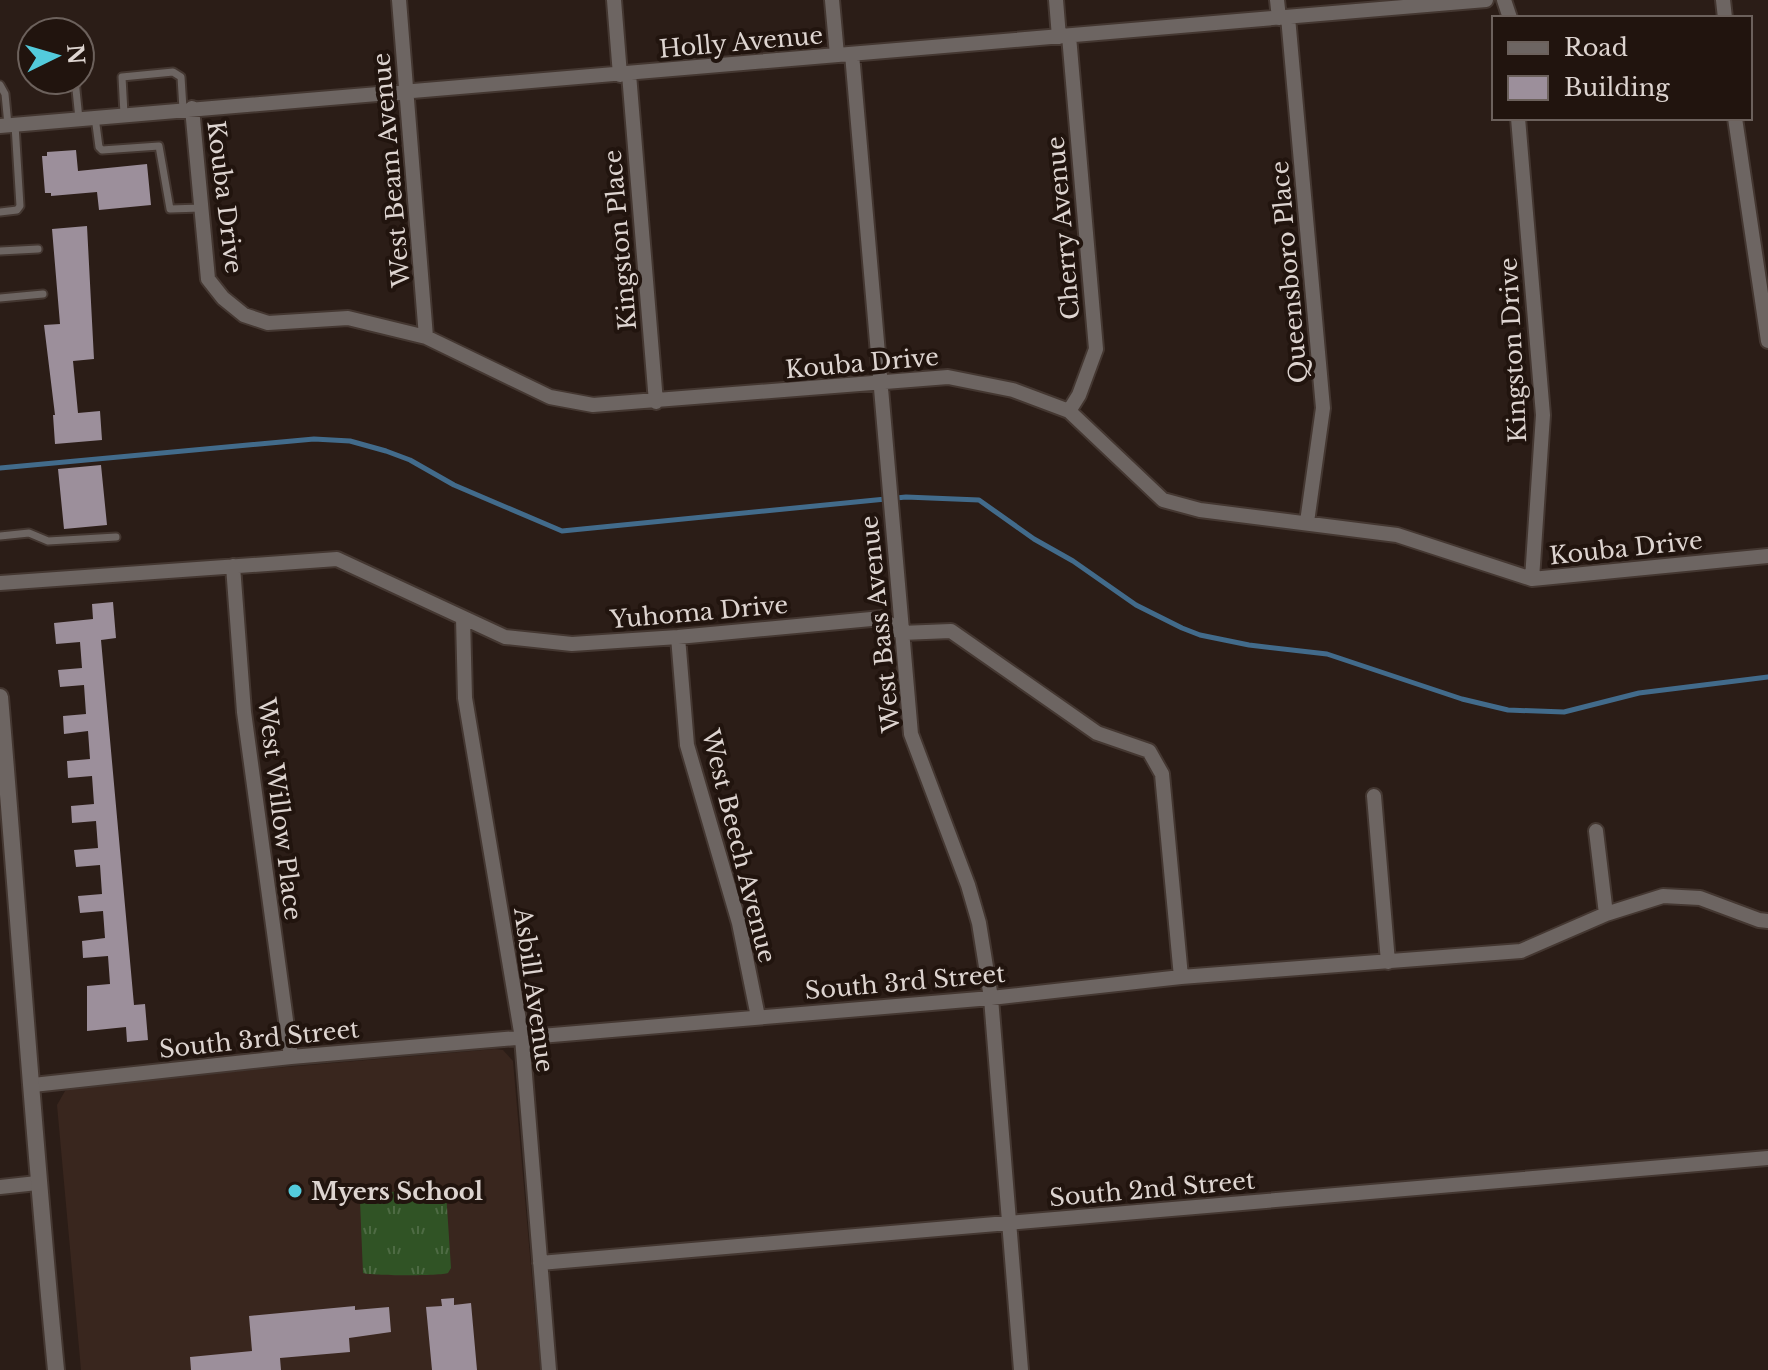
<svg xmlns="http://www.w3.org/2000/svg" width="1768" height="1370" font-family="'Libre Baskerville',serif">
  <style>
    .built { fill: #39261e }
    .park { fill: url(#park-tufts) }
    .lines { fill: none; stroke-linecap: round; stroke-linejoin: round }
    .stream { stroke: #426b8b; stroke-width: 5 }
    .building { fill: #9c8f9b }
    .service-casing { stroke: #443731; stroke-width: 11 }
    .minor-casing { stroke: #443731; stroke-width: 18 }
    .tertiary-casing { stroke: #443731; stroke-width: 20 }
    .service { stroke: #6d6562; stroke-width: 7 }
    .minor { stroke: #6d6562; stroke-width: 14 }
    .tertiary { stroke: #6d6562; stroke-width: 16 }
    .poi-dot { fill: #53cbdc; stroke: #21140e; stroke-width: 3 }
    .labels { text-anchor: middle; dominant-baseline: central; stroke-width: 8; stroke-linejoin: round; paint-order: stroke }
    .street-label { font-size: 24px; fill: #ddd4d0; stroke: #21140e }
    .poi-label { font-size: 24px; font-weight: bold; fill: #ddd4d0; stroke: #21140e; text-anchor: start }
  </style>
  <defs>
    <pattern id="park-tufts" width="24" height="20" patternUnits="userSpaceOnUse" patternTransform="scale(2)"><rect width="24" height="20" fill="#305325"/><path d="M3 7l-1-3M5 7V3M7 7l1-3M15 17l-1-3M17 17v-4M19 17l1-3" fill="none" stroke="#4e6b44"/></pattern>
  </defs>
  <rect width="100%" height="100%" fill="#2b1d17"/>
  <path class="built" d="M 495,1049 L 503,1050 L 513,1061 L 540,1370 L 81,1370 L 57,1105 L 65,1091 L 79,1085 Z"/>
  <path class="park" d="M 446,1192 L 451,1268 L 448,1273 C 442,1276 370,1276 363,1273 L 360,1201 C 377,1187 423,1192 446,1192 Z"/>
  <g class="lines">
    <path class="stream" d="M 0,468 L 314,439 L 350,441 L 386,451 L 410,460 L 454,485 L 562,531 L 906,497 L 979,500 L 1034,539 L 1073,561 L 1136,605 L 1182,628 L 1200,635 L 1249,645 L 1327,654 L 1462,699 L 1508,710 L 1564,712 L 1639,693 L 1768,677"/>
  </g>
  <path class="building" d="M 76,150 L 78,171 L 147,164 L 151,205 L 99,210 L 97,192 L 51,196 L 51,193 L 45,193 L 42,156 L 47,156 L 47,152 Z
    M 87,226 L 94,359 L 73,361 L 78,413 L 100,411 L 102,440 L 55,444 L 53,415 L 55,415 L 44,325 L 60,324 L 52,229 Z
    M 101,465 L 107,525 L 64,529 L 58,469 Z
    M 113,602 L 116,638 L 101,640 L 134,1005 L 145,1004 L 148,1040 L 127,1042 L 126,1027 L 87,1031 L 87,986 L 110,984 L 108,956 L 83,958 L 82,941 L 105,938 L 103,911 L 80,913 L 78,896 L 102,894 L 100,865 L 76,867 L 74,850 L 98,848 L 96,821 L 72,823 L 71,806 L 94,804 L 92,776 L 68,778 L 67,761 L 90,759 L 88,731 L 64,734 L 63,716 L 86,714 L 84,685 L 60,687 L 58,670 L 82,668 L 80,642 L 56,644 L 54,623 L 93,619 L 92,604 Z
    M 454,1298 L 454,1305 L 471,1303 L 477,1370 L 432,1370 L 426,1307 L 442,1306 L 441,1299 Z
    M 355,1306 L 355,1310 L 389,1307 L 391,1332 L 349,1338 L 350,1352 L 280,1358 L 281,1370 L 191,1370 L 190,1357 L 252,1351 L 249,1316 Z"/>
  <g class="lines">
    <defs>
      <path id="service" d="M 71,27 L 72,32
        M 75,80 L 79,119
        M 0,85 L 5,94 L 8,125
        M 124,114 L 122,77 L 173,72 L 181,77 L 183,109
        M 95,117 L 99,147 L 102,150 L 159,146 L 170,209 L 201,208
        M 0,212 L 17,210 L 20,206 L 15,125
        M 0,251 L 38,249
        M 0,298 L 43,294
        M 0,536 L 29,533 L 48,541 L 116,537"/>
      <path id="minor" d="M 399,0 L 426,337
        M 614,0 L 620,75
        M 832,0 L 837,55
        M 1056,0 L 1059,37
        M 1277,0 L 1279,18
        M 1504,0 L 1510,18
        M 1723,0 L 1725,18
        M 1288,17 L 1323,408 L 1307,522
        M 1069,36 L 1096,349 L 1079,395 L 1069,411
        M 852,54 L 911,734 L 968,885 L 979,923 L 991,998 L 1021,1370
        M 629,74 L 656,402
        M 192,108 L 208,279 L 223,298 L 244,315 L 268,323 L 348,318 L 426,337 L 550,397 L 593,405 L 948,377 L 1013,390 L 1069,411 L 1163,500 L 1200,510 L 1397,535 L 1532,579 L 1768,556
        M 1518,118 L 1543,415 L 1532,579
        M 1735,118 L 1768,341
        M 0,126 L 1486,0
        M 233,566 L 244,712 L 291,1057
        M 0,583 L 337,559 L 505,637 L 572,644 L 678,637 L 882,618 L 901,633 L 951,631 L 1097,733 L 1149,751 L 1162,774 L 1181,977
        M 463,618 L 465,698 L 522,1038 L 549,1370
        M 678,637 L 687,745 L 739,923 L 758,1017
        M 1374,796 L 1388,962
        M 1596,831 L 1606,914
        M 33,1085 L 291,1057 L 991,998 L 1181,977 L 1521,951 L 1606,914 L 1663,896 L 1700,898 L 1759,920 L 1768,921
        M 0,1187 L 37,1183
        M 540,1263 L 1768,1158"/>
      <path id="tertiary" d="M 0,697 C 19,921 34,1146 56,1370"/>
    </defs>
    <use href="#service" class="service-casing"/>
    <use href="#minor" class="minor-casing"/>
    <use href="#tertiary" class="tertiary-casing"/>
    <use href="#service" class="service"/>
    <use href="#minor" class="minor"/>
    <use href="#tertiary" class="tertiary"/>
  </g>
  <circle class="poi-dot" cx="295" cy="1191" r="8"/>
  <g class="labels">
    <g class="street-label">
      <text transform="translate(741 42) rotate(-5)">Holly Avenue</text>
      <text transform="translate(391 170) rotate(-95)">West Beam Avenue</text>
      <text transform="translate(225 197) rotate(83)">Kouba Drive</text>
      <text transform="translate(1063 228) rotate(-95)">Cherry Avenue</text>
      <text transform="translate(620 240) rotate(-95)">Kingston Place</text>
      <text transform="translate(1289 272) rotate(-95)">Queensboro Place</text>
      <text transform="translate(1513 350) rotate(-93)">Kingston Drive</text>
      <text transform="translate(862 363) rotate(-5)">Kouba Drive</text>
      <text transform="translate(1626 548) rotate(-6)">Kouba Drive</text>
      <text transform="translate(699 612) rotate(-5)">Yuhoma Drive</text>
      <text transform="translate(880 624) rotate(-96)">West Bass Avenue</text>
      <text transform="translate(280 809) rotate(83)">West Willow Place</text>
      <text transform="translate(739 846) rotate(76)">West Beech Avenue</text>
      <text transform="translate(905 982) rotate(-5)">South 3rd Street</text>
      <text transform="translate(534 990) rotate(82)">Asbill Avenue</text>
      <text transform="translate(259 1039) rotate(-6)">South 3rd Street</text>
      <text transform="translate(1152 1189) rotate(-5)">South 2nd Street</text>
    </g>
    <g class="poi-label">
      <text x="311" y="1191">Myers School</text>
    </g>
  </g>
  <rect x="1492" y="16" width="260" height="104" fill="#21140e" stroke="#6c615c" stroke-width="2"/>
  <rect x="1508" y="42" width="40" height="12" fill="#6d6562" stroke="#6c615c" stroke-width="2"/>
  <text x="1564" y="56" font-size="24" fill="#ddd4d0">Road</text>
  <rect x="1508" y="76" width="40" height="24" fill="#9c8f9b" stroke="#6c615c" stroke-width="2"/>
  <text x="1564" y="96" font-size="24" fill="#ddd4d0">Building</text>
  <g transform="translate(56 56) rotate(85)"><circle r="38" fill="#21140e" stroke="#6c615c" stroke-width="2"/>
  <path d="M0-6L14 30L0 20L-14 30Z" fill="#53cbdc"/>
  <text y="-12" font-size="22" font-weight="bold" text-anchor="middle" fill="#ddd4d0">N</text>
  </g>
</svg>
